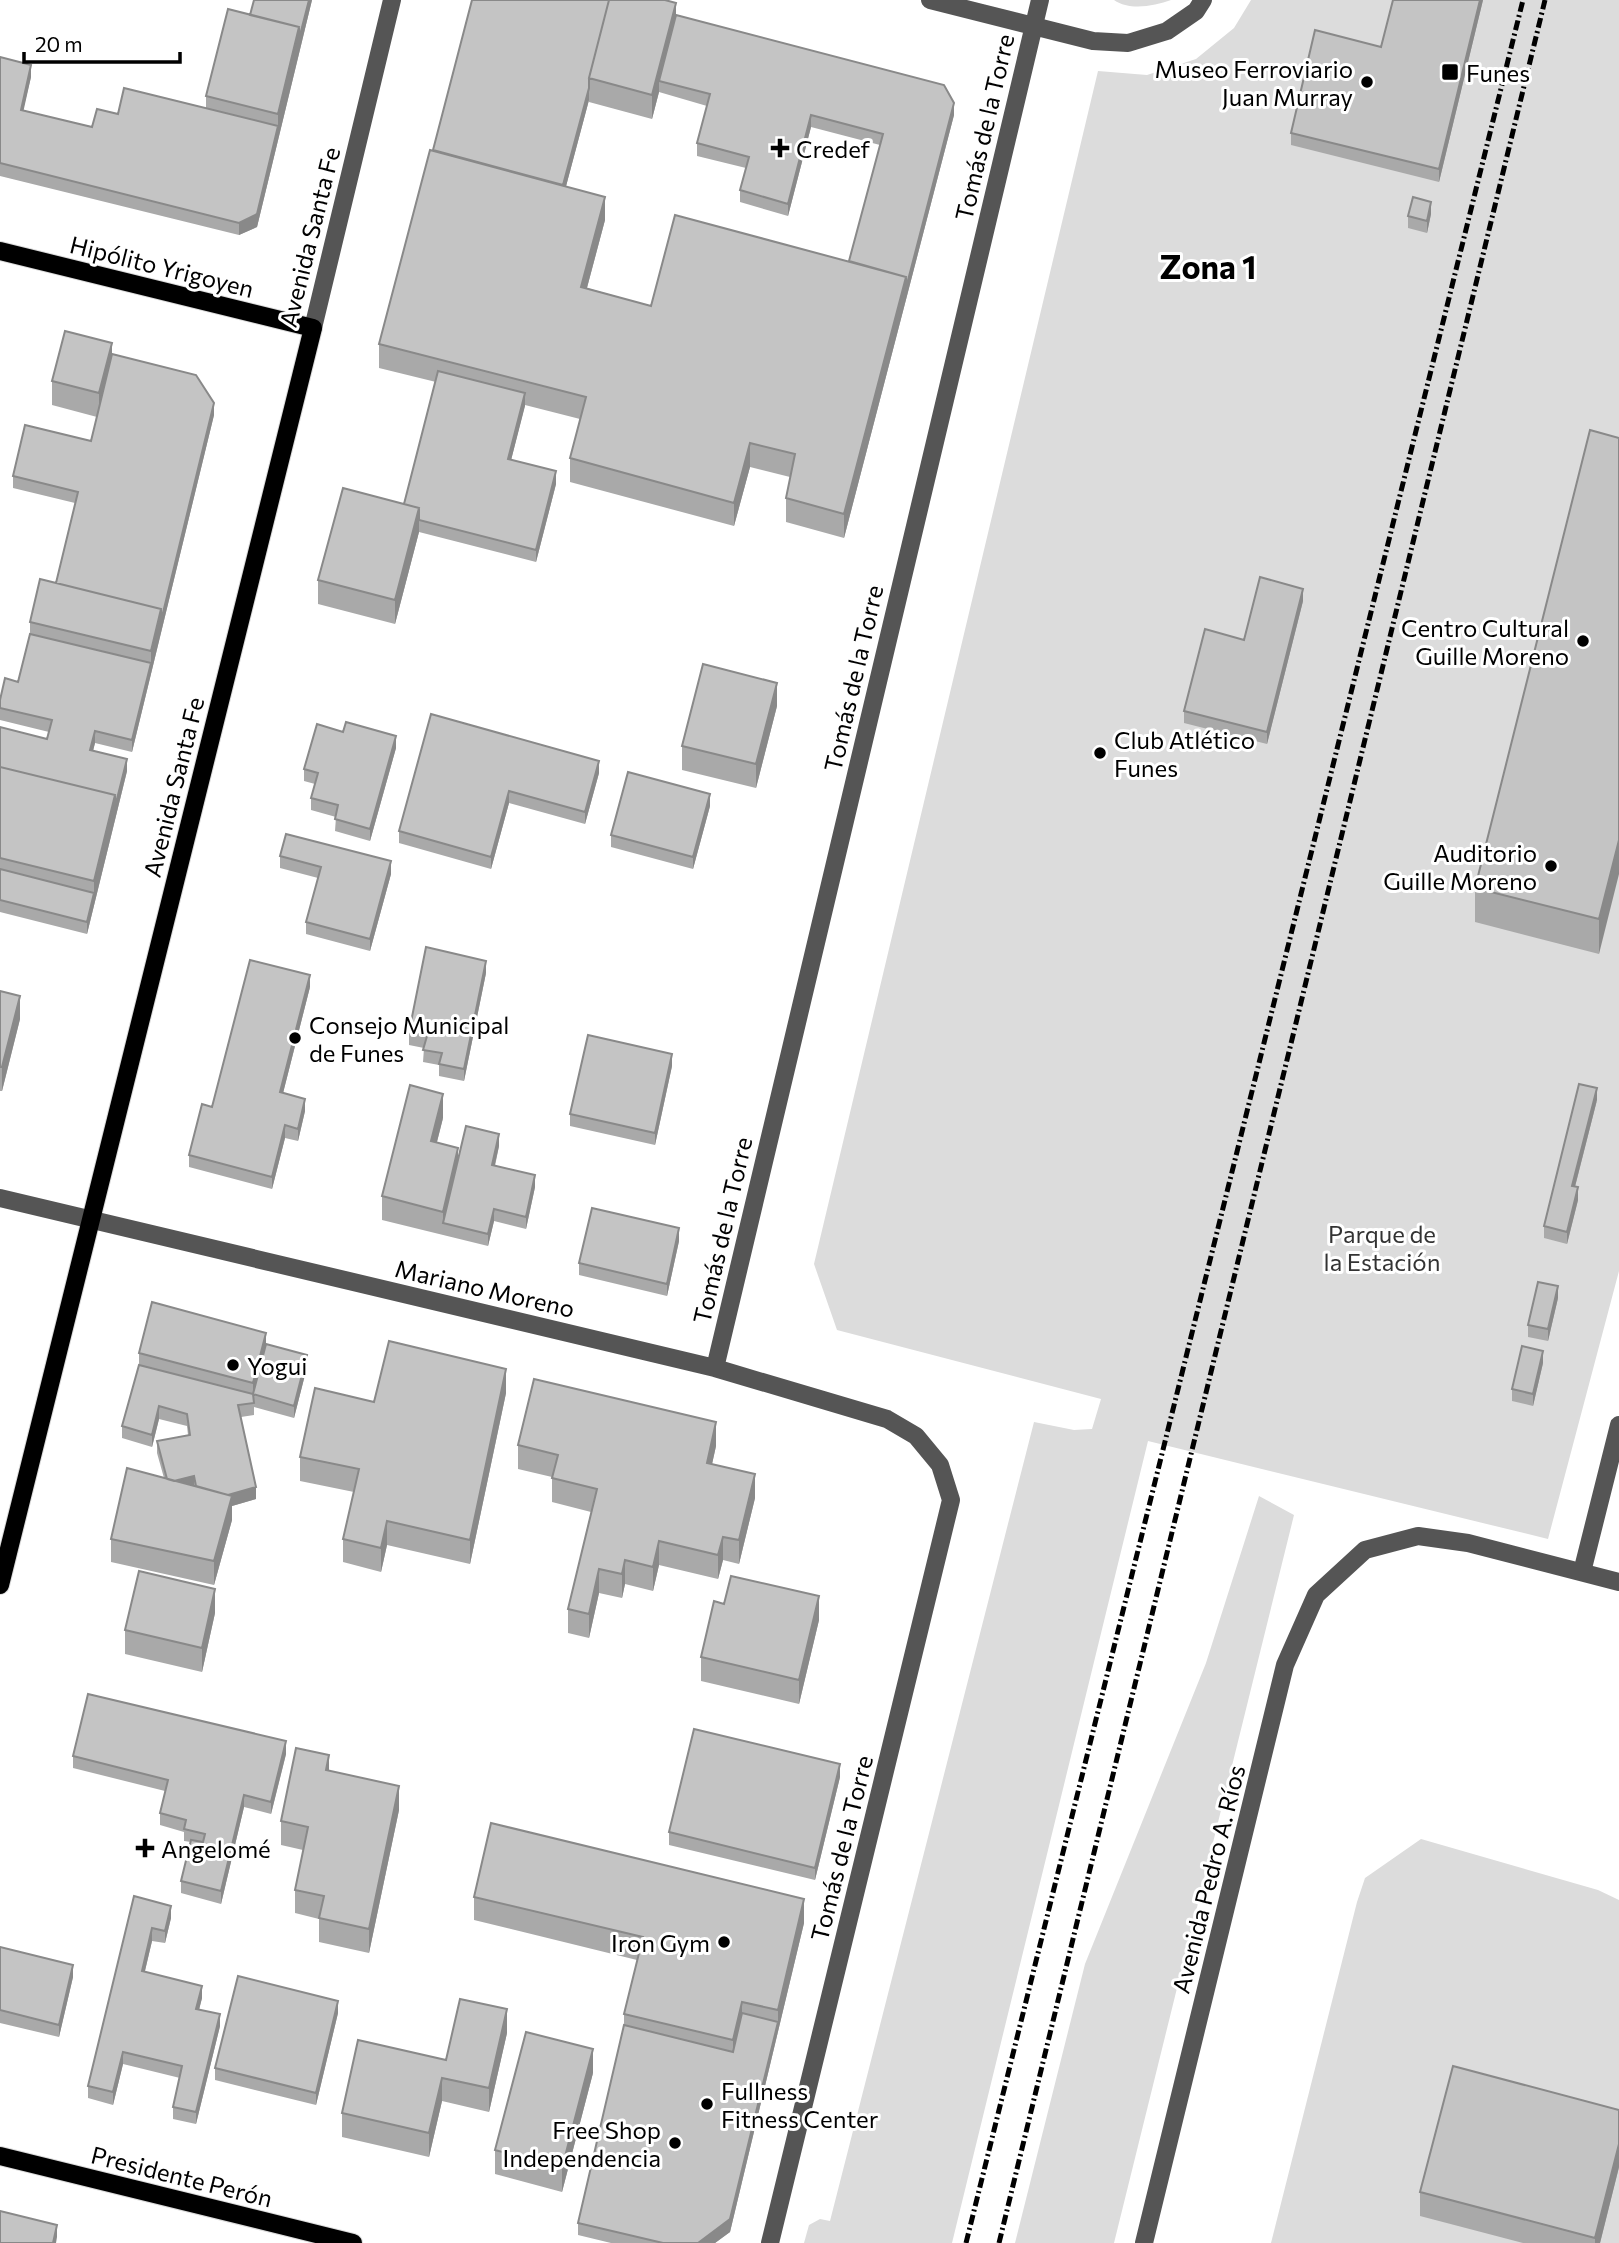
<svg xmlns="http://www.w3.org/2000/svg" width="1619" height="2243" font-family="Commissioner,sans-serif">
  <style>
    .green { fill: #dcdcdc }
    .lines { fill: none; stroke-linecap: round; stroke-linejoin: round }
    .major-casing { stroke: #dbdbdb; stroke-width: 20 }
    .minor { stroke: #555; stroke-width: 18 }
    .major { stroke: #000; stroke-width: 18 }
    .rail { stroke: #000; stroke-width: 5; stroke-dasharray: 10 3.5 2 3.5; stroke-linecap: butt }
    .wall { fill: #a9a9a9; fill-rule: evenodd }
    .shaded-wall { fill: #898989 }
    .building { fill: #c4c4c4; stroke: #898989; stroke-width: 2 }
    .poi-dot { fill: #000; stroke: #fff; stroke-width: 2.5 }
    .labels { text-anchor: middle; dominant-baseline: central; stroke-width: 6; stroke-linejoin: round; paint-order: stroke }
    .poi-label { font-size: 24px; fill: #000; stroke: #fff; text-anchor: start }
    .street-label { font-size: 24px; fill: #000; stroke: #fff }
    .park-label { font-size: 24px; fill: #333; stroke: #fff }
    .district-label { font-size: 32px; font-weight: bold; fill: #000; stroke: #fff }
  </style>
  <rect width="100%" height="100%" fill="#fff"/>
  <path class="green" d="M 1114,0 L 1171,0 C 1154,6 1130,11 1114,0 Z
    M 1251,0 L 1619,0 L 1619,1271 L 1548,1539 L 1148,1441 L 952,2243 L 804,2243 L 809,2225 L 820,2219 L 830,2221 L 1034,1422 L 1074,1430 L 1092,1429 L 1101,1399 L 837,1330 L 814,1264 L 1098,71 L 1147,75 L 1196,59 L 1234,28 Z
    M 1259,1496 L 1294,1515 L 1114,2243 L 1015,2243 L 1085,1964 L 1206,1663 Z
    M 1421,1839 L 1598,1890 L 1619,1900 L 1619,2243 L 1271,2243 L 1357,1902 L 1365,1878 Z"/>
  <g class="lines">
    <defs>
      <path id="major" d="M 0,251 L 313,328 L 0,1585
        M 0,2156 L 353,2243"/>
    </defs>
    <use href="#major" class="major-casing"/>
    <path class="minor" d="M 930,0 L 1093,41 L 1128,43 L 1167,31 L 1196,11 L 1203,0
      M 313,328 L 392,0
      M 0,1198 L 715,1368 L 887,1419 L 916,1436 L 940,1465 L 951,1500 L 770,2243
      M 715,1368 L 1040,0
      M 1582,1572 L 1619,1425
      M 1144,2243 L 1285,1665 L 1316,1595 L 1365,1550 L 1418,1536 L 1468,1543 L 1619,1582"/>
    <use href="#major" class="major"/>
    <path class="rail" d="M 966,2243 L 1523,0
      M 999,2243 L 1545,0"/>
  </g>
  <path class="wall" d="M 312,0 L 257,227 L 239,235 L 0,176 L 0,57 L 31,77 L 23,110 L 92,127 L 118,114 L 206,108 L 206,96 L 250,15 Z
    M 1483,0 L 1439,182 L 1291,145 L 1291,133 L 1381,47 Z
    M 676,15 L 954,115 L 844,538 L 786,522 L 786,498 L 790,477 L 750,467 L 734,526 L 570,482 L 570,458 L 580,419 L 525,405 L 511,460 L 556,484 L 536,562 L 419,532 L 395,624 L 318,604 L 318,580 L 404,504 L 436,382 L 379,368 L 379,344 L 433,150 ZM 659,92 L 707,106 L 697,143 L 697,156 L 746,168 L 740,190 L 740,202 L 788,216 L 811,127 L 880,145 L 849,261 L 651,306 L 587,288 L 605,220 L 566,186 L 589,100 L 589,102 L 652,119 Z
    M 1431,214 L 1427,233 L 1408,228 L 1408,216 Z
    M 112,354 L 214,415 L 132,752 L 95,743 L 93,751 L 127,771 L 87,934 L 0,912 L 0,727 L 47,739 L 49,732 L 0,720 L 0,700 L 18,682 L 30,634 L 30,622 L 56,583 L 75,503 L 13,488 L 13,476 L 91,441 L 97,417 L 52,405 L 52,381 Z
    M 1619,438 L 1599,954 L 1475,922 L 1475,888 Z
    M 1303,601 L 1267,744 L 1184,723 L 1184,711 L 1244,640 Z
    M 777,706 L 756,788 L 682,770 L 682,746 Z
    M 431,714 L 599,773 L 585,824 L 509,803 L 491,869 L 399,843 L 399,831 Z
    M 343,732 L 396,748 L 370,841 L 335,831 L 336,817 L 311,810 L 311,798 L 315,784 L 304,781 L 304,769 Z
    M 710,806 L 693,869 L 611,847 L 611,835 Z
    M 280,856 L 391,874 L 370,951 L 306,934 L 306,922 L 318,878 L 280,868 Z
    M 486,973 L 464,1081 L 439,1076 L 439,1065 L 423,1062 L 424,1048 L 409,1045 L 409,1032 Z
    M 310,987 L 283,1093 L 305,1111 L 298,1141 L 285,1138 L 272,1189 L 189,1167 L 189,1155 L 212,1107 Z
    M 0,991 L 20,1019 L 2,1091 L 0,1091 Z
    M 672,1066 L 655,1145 L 570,1126 L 570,1114 Z
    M 1597,1100 L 1575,1187 L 1578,1200 L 1567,1244 L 1544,1238 L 1544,1226 Z
    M 443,1118 L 437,1142 L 458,1161 L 499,1146 L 495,1166 L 535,1187 L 526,1229 L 494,1221 L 488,1246 L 382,1220 L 382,1196 Z
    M 679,1241 L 667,1296 L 579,1275 L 579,1263 Z
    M 1558,1298 L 1548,1341 L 1528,1337 L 1528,1325 Z
    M 266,1344 L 307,1367 L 294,1418 L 254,1407 L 254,1415 L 241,1417 L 256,1499 L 232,1506 L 232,1520 L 214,1585 L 111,1562 L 111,1539 L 164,1478 L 157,1453 L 157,1441 L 188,1435 L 187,1426 L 159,1419 L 152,1447 L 122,1438 L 122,1426 L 139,1365 L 139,1353 Z
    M 1543,1363 L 1533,1406 L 1512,1401 L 1512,1389 Z
    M 506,1393 L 470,1564 L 387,1545 L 381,1572 L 343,1562 L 343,1539 L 354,1492 L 300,1481 L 300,1457 L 374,1402 Z
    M 518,1445 L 716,1446 L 712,1464 L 755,1498 L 739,1564 L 723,1560 L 718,1579 L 659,1565 L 653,1591 L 625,1584 L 622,1598 L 599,1593 L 589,1638 L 568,1633 L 568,1609 L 591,1512 L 552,1502 L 552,1477 L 518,1469 Z
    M 724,1604 L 819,1620 L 799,1704 L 701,1681 L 701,1657 Z
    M 215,1613 L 202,1672 L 125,1654 L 125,1630 Z
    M 286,1754 L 271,1814 L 244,1807 L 221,1904 L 181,1893 L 181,1881 L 191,1842 L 184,1841 L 184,1832 L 160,1825 L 160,1813 L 165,1791 L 73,1768 L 73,1756 Z
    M 329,1771 L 399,1810 L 369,1953 L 319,1942 L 319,1919 L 295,1913 L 295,1890 L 303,1850 L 281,1845 L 281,1821 Z
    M 840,1777 L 815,1880 L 669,1845 L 669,1832 Z
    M 134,1896 L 171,1918 L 165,1943 L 152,1941 L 145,1971 L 202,1998 L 199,2010 L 220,2026 L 196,2124 L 173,2119 L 173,2107 L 180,2078 L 123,2064 L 113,2105 L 88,2098 L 88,2086 Z
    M 474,1897 L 804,1923 L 730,2232 L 715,2243 L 611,2243 L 578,2235 L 578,2223 L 624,2025 L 624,2014 L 637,1960 L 474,1920 Z
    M 0,1947 L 73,1977 L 59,2037 L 0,2023 Z
    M 338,2013 L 316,2105 L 215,2080 L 215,2068 Z
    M 507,2033 L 489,2112 L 442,2101 L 429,2157 L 342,2137 L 342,2113 L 446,2060 Z
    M 593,2073 L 562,2192 L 495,2174 L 495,2150 Z
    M 1619,2167 L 1600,2243 L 1523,2243 L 1420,2216 L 1420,2192 Z"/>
  <path class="shaded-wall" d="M 309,0 L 312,0 L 257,227 L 239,235 L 239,223 L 278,126 L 278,114 L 299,27 Z
    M 1480,0 L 1483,0 L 1439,182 L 1439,169 Z
    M 676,3 L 676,27 L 659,81 L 659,92 L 652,119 L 652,95 Z
    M 31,65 L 31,77 L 21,122 L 21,110 Z
    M 589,88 L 589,100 L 560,209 L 560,196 Z
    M 954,103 L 954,115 L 844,538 L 844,514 L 906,277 Z
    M 811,115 L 811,127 L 788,216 L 788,204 Z
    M 605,197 L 605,220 L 581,310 L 581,287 Z
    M 1431,202 L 1431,214 L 1427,233 L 1427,221 Z
    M 112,343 L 112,366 L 99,417 L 99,393 Z
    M 525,393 L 525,406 L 508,472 L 508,459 Z
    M 214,403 L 214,415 L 132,752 L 132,740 L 151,663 L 151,651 Z
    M 750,443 L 750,467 L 734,526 L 734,503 Z
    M 556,471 L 556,484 L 536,562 L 536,550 Z
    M 419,508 L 419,532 L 395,624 L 395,600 Z
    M 1303,589 L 1303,601 L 1267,744 L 1267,732 Z
    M 777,683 L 777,706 L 756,788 L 756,764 Z
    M 95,731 L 95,743 L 90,762 L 90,750 Z
    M 396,736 L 396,748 L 370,841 L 370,829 Z
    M 127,759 L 127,771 L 87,934 L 87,922 L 94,893 L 94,881 L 115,795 Z
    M 599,761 L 599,773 L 585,824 L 585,812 Z
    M 509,791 L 509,803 L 491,869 L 491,857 Z
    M 710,794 L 710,806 L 693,869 L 693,857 Z
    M 1619,840 L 1619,874 L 1599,954 L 1599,919 Z
    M 391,861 L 391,874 L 370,951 L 370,939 Z
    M 486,961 L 486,973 L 464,1081 L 464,1069 Z
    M 310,975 L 310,987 L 280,1105 L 280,1092 Z
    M 20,996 L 20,1019 L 2,1091 L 2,1067 Z
    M 672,1054 L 672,1066 L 655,1145 L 655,1133 Z
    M 1597,1088 L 1597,1100 L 1572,1198 L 1572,1186 Z
    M 443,1094 L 443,1118 L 431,1165 L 431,1141 Z
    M 305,1099 L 305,1111 L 298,1141 L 298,1129 Z
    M 285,1125 L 285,1138 L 272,1189 L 272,1177 Z
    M 499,1134 L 499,1146 L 492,1177 L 492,1165 Z
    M 458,1148 L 458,1171 L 443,1223 L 443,1235 L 443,1212 Z
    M 535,1175 L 535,1187 L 526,1229 L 526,1217 Z
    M 1578,1187 L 1578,1200 L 1567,1244 L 1567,1232 Z
    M 494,1209 L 494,1221 L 488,1246 L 488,1234 Z
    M 679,1228 L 679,1241 L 667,1296 L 667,1284 Z
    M 1558,1286 L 1558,1298 L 1548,1341 L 1548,1329 Z
    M 266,1333 L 266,1356 L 253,1394 L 253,1403 L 253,1383 Z
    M 1543,1351 L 1543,1363 L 1533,1406 L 1533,1394 Z
    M 307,1355 L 307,1367 L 294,1418 L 294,1406 Z
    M 506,1369 L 506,1393 L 470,1564 L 470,1540 Z
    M 159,1406 L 159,1419 L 152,1447 L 152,1435 Z
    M 716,1422 L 716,1446 L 707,1487 L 707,1463 Z
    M 755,1474 L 755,1498 L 739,1564 L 739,1540 Z
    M 194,1476 L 194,1488 L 168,1482 Z
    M 256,1487 L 256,1499 L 232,1506 L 232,1520 L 214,1585 L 214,1561 L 207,1501 Z
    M 387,1521 L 387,1545 L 381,1572 L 381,1548 Z
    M 723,1537 L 723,1560 L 718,1579 L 718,1555 Z
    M 659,1541 L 659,1565 L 653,1591 L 653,1567 Z
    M 625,1560 L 625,1584 L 622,1598 L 622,1574 Z
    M 599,1569 L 599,1593 L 589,1638 L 589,1614 Z
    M 215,1589 L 215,1613 L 202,1672 L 202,1648 Z
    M 819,1596 L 819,1620 L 799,1704 L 799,1680 Z
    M 286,1741 L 286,1754 L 271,1814 L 271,1802 Z
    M 329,1755 L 329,1779 L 326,1770 Z
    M 840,1764 L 840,1777 L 815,1880 L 815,1868 Z
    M 399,1786 L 399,1810 L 369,1953 L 369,1929 Z
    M 244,1795 L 244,1807 L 221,1904 L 221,1891 Z
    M 804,1899 L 804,1923 L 730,2232 L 715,2243 L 698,2243 L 778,2022 L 778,2010 Z
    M 171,1906 L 171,1918 L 165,1943 L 165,1931 Z
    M 152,1928 L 152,1941 L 142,1983 L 142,1971 Z
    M 73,1965 L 73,1977 L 59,2037 L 59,2025 Z
    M 202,1986 L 202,1998 L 196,2021 L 196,2009 Z
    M 338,2001 L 338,2013 L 316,2105 L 316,2093 Z
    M 742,2002 L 742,2026 L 733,2064 L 733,2040 Z
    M 507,2009 L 507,2033 L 489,2112 L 489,2088 Z
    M 220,2014 L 220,2026 L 196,2124 L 196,2112 Z
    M 593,2049 L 593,2073 L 562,2192 L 562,2168 Z
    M 123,2052 L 123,2064 L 113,2105 L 113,2092 Z
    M 442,2078 L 442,2101 L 429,2157 L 429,2133 Z
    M 1619,2144 L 1619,2167 L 1600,2243 L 1595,2243 L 1595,2238 Z
    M 57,2225 L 57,2237 L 56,2243 L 53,2243 Z"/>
  <path class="building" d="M 254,0 L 309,0 L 299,39 L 299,27 L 250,15 Z
    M 472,0 L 609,0 L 589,78 L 589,88 L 563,185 L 433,150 Z
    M 609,0 L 665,0 L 676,3 L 652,95 L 589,78 Z
    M 1393,0 L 1480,0 L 1439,169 L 1291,133 L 1315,30 L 1381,47 Z
    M 228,9 L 299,27 L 278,114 L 206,96 Z
    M 676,15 L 944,85 L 954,103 L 906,288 L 906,277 L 849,261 L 883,134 L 811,115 L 788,204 L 740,190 L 749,157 L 697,143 L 710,94 L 659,81 Z
    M 0,57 L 31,65 L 21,110 L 92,127 L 97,109 L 118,114 L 124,88 L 278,126 L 257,214 L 239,223 L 0,163 Z
    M 430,150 L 605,197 L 581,287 L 651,306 L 675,215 L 906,277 L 844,514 L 786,498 L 795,454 L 750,443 L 734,503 L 570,458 L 586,397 L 379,344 Z
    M 1413,197 L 1431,202 L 1427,221 L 1408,216 Z
    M 65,331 L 112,343 L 99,393 L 52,381 Z
    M 112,354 L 196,375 L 214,403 L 161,621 L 161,609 L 56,583 L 78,492 L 13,476 L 25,425 L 91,441 Z
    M 438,371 L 525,393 L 508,459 L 556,471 L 536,550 L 419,520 L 419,508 L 404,504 Z
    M 1590,430 L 1619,438 L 1619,840 L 1599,919 L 1475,888 Z
    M 343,488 L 419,508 L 395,600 L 318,580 Z
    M 1260,577 L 1303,589 L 1267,732 L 1184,711 L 1205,629 L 1244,640 Z
    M 40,579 L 161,609 L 151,651 L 30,622 Z
    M 30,634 L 151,663 L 132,740 L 95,731 L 90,750 L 127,759 L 115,807 L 115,795 L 0,767 L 0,727 L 47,739 L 52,720 L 0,708 L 0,700 L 5,678 L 18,682 Z
    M 703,664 L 777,683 L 756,764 L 682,746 Z
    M 431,714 L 599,761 L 585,812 L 509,791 L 491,857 L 399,831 Z
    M 346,722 L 396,736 L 370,829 L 335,819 L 338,805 L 311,798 L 318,773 L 304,769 L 317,724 L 343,732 Z
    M 0,767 L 115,795 L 94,881 L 0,858 Z
    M 628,772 L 710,794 L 693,857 L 611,835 Z
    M 286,834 L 391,861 L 370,939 L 306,922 L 321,867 L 280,856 Z
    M 0,869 L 94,893 L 87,922 L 0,900 Z
    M 426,947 L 486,961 L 464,1069 L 439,1064 L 442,1053 L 423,1050 L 427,1036 L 409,1032 Z
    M 250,960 L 310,975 L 280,1092 L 305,1099 L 298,1129 L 285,1125 L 272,1177 L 189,1155 L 202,1104 L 212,1107 Z
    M 0,991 L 20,996 L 2,1067 L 0,1067 Z
    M 588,1035 L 672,1054 L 655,1133 L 570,1114 Z
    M 1579,1084 L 1597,1088 L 1572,1186 L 1578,1187 L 1567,1232 L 1544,1226 Z
    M 410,1085 L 443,1094 L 431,1141 L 458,1148 L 443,1212 L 382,1196 Z
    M 466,1126 L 499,1134 L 492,1165 L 535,1175 L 526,1217 L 494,1209 L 488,1234 L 443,1223 Z
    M 592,1208 L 679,1228 L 667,1284 L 579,1263 Z
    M 1538,1282 L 1558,1286 L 1548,1329 L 1528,1325 Z
    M 152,1302 L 266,1333 L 253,1383 L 139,1353 Z
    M 389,1341 L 506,1369 L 470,1540 L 387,1521 L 381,1548 L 343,1539 L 359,1469 L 300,1457 L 315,1388 L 374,1402 Z
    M 266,1344 L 307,1355 L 294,1406 L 253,1394 Z
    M 1522,1346 L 1543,1351 L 1533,1394 L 1512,1389 Z
    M 139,1365 L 253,1394 L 254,1403 L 238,1405 L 256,1487 L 228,1495 L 196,1486 L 194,1476 L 174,1481 L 167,1479 L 157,1441 L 190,1435 L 187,1414 L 159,1406 L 152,1435 L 122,1426 Z
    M 534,1379 L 716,1422 L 707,1463 L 755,1474 L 739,1540 L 723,1537 L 718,1555 L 659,1541 L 653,1567 L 625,1560 L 622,1574 L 599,1569 L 589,1614 L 568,1609 L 597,1489 L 552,1478 L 558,1455 L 518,1445 Z
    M 127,1468 L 232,1496 L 214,1561 L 111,1539 Z
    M 139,1571 L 215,1589 L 202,1648 L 125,1630 Z
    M 731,1576 L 819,1596 L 799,1680 L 701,1657 L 714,1601 L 724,1604 Z
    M 88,1694 L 286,1741 L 271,1802 L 244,1795 L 221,1891 L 181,1881 L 191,1840 L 203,1842 L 205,1834 L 184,1829 L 186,1820 L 160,1813 L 168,1780 L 73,1756 Z
    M 694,1729 L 840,1764 L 815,1868 L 669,1832 Z
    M 296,1748 L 329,1755 L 326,1770 L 399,1786 L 369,1929 L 319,1918 L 324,1896 L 295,1890 L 308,1827 L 281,1821 Z
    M 491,1823 L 804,1899 L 778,2010 L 742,2002 L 733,2040 L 624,2014 L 643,1937 L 474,1897 Z
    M 134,1896 L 171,1906 L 165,1931 L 152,1928 L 142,1971 L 202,1986 L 196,2009 L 220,2014 L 196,2112 L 173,2107 L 182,2066 L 123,2052 L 113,2092 L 88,2086 Z
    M 0,1947 L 73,1965 L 59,2025 L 0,2010 Z
    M 238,1976 L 338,2001 L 316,2093 L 215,2068 Z
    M 460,1999 L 507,2009 L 489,2088 L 442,2078 L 429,2133 L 342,2113 L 358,2040 L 446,2060 Z
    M 742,2013 L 778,2022 L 730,2219 L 698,2243 L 663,2243 L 578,2223 L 624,2025 L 733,2052 Z
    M 526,2032 L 593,2049 L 562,2168 L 495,2150 Z
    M 1453,2066 L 1619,2110 L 1619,2144 L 1595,2238 L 1420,2192 Z
    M 0,2211 L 57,2225 L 53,2243 L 0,2243 Z"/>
  <g class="poi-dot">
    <rect x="1441" y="63" width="18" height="18" rx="3.5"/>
    <circle cx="1367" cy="82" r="7"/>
    <path d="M776.5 137.5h7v7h7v7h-7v7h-7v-7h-7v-7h7z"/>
    <circle cx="1583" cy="641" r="7"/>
    <circle cx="1100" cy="753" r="7"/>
    <circle cx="1551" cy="866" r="7"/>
    <circle cx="295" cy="1038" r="7"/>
    <circle cx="233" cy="1365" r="7"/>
    <path d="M141.5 1837.5h7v7h7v7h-7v7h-7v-7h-7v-7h7z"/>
    <circle cx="724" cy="1942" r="7"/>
    <circle cx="707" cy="2104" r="7"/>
    <circle cx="675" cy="2143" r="7"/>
  </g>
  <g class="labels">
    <g class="poi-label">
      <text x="1353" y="68" text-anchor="end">Museo Ferroviario<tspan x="1353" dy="28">Juan Murray</tspan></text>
      <text x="1466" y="72">Funes</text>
      <text x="796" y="148">Credef</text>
      <text x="1569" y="627" text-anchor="end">Centro Cultural<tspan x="1569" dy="28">Guille Moreno</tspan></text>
      <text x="1114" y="739">Club Atlético<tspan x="1114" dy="28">Funes</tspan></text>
      <text x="1537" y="852" text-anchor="end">Auditorio<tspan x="1537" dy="28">Guille Moreno</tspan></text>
      <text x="309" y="1024">Consejo Municipal<tspan x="309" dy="28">de Funes</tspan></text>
      <text x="247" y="1365">Yogui</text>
      <text x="161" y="1848">Angelomé</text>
      <text x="710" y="1942" text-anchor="end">Iron Gym</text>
      <text x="721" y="2090">Fullness<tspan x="721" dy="28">Fitness Center</tspan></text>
      <text x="661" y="2129" text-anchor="end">Free Shop<tspan x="661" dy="28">Independencia</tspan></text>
    </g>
    <g class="street-label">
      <text transform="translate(984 127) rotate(-77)">Tomás de la Torre</text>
      <text transform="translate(309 237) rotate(-76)">Avenida Santa Fe</text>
      <text transform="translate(162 266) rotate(14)">Hipólito Yrigoyen</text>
      <text transform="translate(853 678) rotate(-77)">Tomás de la Torre</text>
      <text transform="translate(173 787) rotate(-76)">Avenida Santa Fe</text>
      <text transform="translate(722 1230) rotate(-77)">Tomás de la Torre</text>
      <text transform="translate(485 1288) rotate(13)">Mariano Moreno</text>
      <text transform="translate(841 1848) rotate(-76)">Tomás de la Torre</text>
      <text transform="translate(1208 1879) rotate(-76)">Avenida Pedro A. Ríos</text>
      <text transform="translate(182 2176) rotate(14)">Presidente Perón</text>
    </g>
    <g class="park-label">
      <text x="1382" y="1233">Parque de<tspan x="1382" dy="28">la Estación</tspan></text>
    </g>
    <g class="district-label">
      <text x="1208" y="266">Zona 1</text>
    </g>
  </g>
  <path d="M24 52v10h156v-10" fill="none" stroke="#000000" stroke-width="3.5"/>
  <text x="35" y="52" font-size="21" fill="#000000" stroke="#ffffff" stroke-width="5" paint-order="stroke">20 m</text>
</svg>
